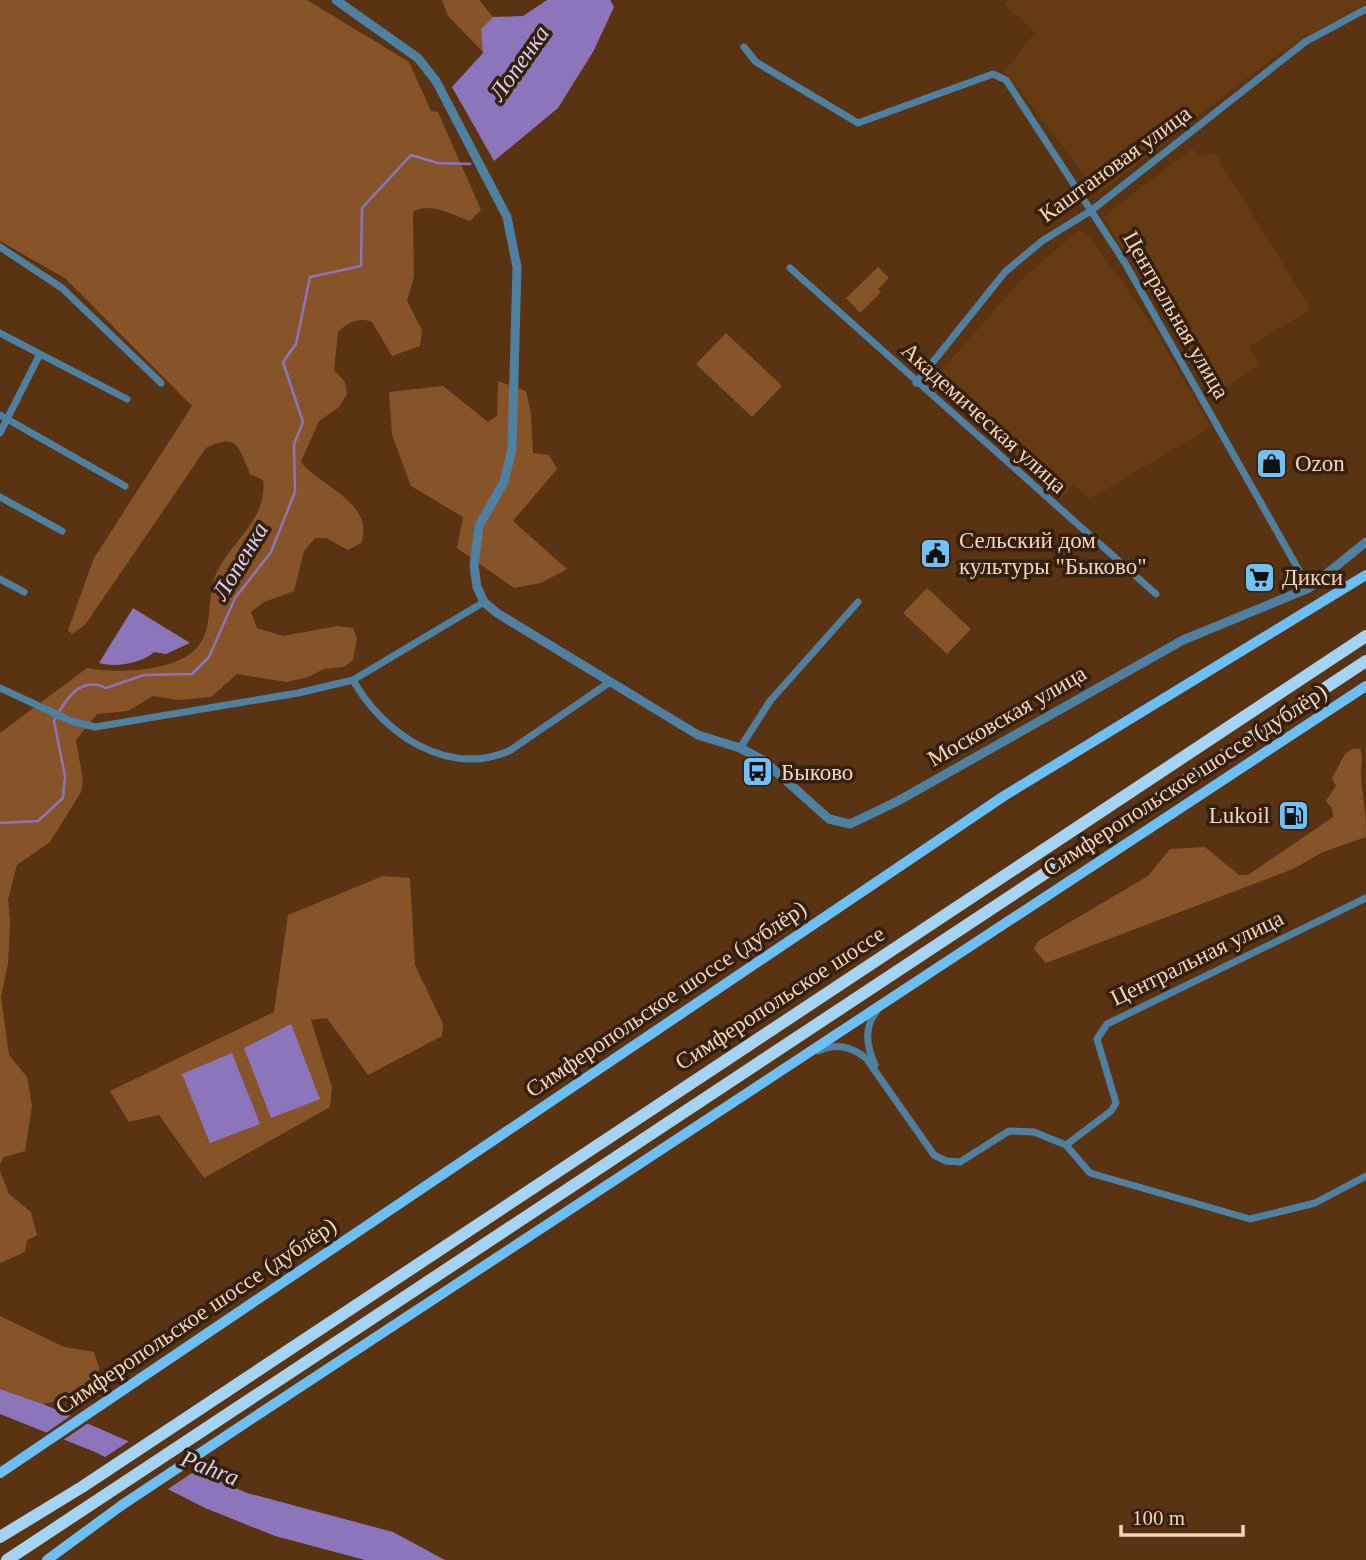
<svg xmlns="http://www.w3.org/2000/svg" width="1366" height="1560" font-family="Georgia,serif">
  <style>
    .built { fill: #663b14 }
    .green { fill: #87542a }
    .water { fill: #8c75ba }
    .pier { fill: #593312 }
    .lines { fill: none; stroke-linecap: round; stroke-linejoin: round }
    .stream { stroke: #8c75ba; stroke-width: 2.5 }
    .minor { stroke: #4e81a1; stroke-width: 7 }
    .tertiary { stroke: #4e81a1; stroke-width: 9 }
    .primary { stroke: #6bbff4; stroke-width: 10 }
    .motorway { stroke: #a5d3f3; stroke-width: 12 }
    .labels { text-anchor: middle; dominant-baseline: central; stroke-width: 7; stroke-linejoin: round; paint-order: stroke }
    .street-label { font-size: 23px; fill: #f3d5bf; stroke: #351f0d }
    .poi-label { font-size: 23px; fill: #f3d5bf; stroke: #351f0d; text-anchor: start }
    .water-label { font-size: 24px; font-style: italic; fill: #d9cef4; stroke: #351f0d }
  </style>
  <rect width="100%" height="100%" fill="#593312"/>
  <path class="built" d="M 1009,0 L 1366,0 L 1366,4 L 1274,57 L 1099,194 L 1004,71 L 1035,33 L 1005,5 Z
    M 1192,149 L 1202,158 L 1214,152 L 1311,309 L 1249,347 L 1260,366 L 1213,394 L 1103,217 Z
    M 1078,230 L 1090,237 L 1153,326 L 1211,427 L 1095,496 L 1089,498 L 1073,484 L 1060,500 L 940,382 L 940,372 L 1019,282 Z"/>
  <path class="green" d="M 0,0 L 307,0 L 409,62 L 431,111 L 438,112 L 481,210 L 470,221 C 453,215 429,201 413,212 L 414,277 L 407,301 L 422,330 L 420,346 L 392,356 L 372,322 C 358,317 347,322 338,333 L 334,370 L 345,382 L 347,394 L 338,408 L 319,421 L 301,462 C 319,486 376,503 361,543 L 348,550 L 326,538 L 315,538 L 304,551 L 294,591 L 264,602 L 251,612 L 257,628 L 283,636 L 337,626 L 353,628 L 357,638 L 353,660 L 344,667 L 324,669 L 308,677 L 287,682 L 237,674 L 211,697 L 179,700 L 153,696 L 128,711 L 97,714 L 76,740 L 83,781 L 81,792 L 50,842 L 17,865 L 8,899 L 10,922 L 8,964 L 1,997 L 9,1055 L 27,1077 L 32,1106 L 25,1151 L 4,1157 L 0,1164 L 0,733 L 87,668 C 117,674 184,672 201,642 C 213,623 207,594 216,574 C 231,541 268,519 263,480 L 250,474 C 239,447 237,432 206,448 L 85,625 L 72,634 L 68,630 L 94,558 L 192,406 L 66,279 L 0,241 Z
    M 442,0 L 479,0 L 493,17 L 481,29 L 484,53 L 448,16 Z
    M 878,267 L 889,278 L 878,289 L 881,292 L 860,313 L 846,298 Z
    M 726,333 L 782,386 L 752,417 L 696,364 Z
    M 498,381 L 526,391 L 531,414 L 533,453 L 549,455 L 557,469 L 513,521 L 567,569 L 541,583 L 514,588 L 457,548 L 463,517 L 411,486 L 392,435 L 389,392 L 443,386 L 488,422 L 497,416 Z
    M 927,588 L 971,629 L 947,654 L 903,613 Z
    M 1352,749 L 1360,749 C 1364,759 1360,767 1361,778 C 1363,798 1366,816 1366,837 L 1323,852 L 1293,869 L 1046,963 L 1034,949 L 1038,941 L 1148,876 L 1170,849 L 1205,847 L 1239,875 L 1248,875 L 1333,817 L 1332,808 L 1326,801 L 1336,786 L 1332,778 L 1345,754 Z
    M 383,876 L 410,878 L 415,965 L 443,1024 L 442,1036 L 368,1075 L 327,1018 L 311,1020 L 332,1087 L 330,1107 L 204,1178 L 159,1115 L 129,1122 L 110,1091 L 274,1012 L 288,915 Z
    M 0,1171 L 9,1194 L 31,1212 L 37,1235 L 27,1240 L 25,1252 L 0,1263 Z
    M 0,1316 L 64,1347 L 94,1352 L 99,1368 L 98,1376 L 72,1398 L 43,1404 L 0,1389 Z"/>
  <path class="water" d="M 547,0 L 610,0 L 614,7 L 593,52 L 558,108 L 494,161 L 452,87 L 483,53 L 481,29 L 493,17 L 523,16 Z
    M 133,608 L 190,643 L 166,654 L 154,652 C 142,663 116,668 99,663 Z
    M 291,1024 L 320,1099 L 271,1118 L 244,1048 Z
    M 232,1053 L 260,1124 L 210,1143 L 182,1074 Z
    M 0,1389 L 43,1404 L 247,1493 L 393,1532 L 445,1560 L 365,1560 L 275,1536 L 205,1508 L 95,1452 L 0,1414 Z"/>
  <path class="pier" d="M 73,1414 L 90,1422 L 60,1442 L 43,1435 Z
    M 131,1440 L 198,1469 L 165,1491 L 102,1459 Z"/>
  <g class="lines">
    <path class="stream" d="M 0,823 L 38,821 L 63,798 L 65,776 L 54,721 C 65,700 80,675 106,688 L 144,675 L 192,674 L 209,657 L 235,598 L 271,552 L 295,492 L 294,444 L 303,422 L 283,362 L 296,344 L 310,277 L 361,266 L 362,208 L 411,155 L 438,163 L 470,164"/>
    <path class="minor" d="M 744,47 L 756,62 L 858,123 L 993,74 L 1006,80 L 1125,263 L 1309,588
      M 0,247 L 62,288 L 161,383
      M 790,268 L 1156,594
      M 0,333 L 40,354
      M 916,383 L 1005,272 L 1042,241 L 1092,210 L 1305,42 L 1366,9
      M 0,415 L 125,486
      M 0,433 L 40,354 L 127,399
      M 0,497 L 62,531
      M 0,579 L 24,592
      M 353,680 C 383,734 447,777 509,751 L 610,682
      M 0,688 L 71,721 L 95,727 L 298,693 L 353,680 L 484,602
      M 740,748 L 770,701 L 858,602
      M 818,1051 C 838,1043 850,1046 866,1058 L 934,1155 L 946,1161 L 960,1162 L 1009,1131 L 1034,1132 L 1066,1145 L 1090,1173 L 1250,1219 L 1315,1203 L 1366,1176
      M 875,1065 C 867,1047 863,1028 877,1011
      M 1066,1145 L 1111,1111 L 1116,1103 L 1097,1039 L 1107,1024 L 1366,898"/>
    <path class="tertiary" d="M 336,0 L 418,58 L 436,81 L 507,217 L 517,267 L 512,449 L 504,482 L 479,526 L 474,566 L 477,587 L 484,602 L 497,613 L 698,735 L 740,748 L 763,760 L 829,819 L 850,824 L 898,801 L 1183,640 L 1309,588 L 1366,542"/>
    <path class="primary" d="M 0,1473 L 1004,796 L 1366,575
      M 47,1560 L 122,1505 L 259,1414 L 1366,686"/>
    <path class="motorway" d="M 0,1537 L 82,1487 L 1366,636
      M 7,1560 L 1366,661"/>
  </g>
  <defs>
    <symbol id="shop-square" viewBox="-11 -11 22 22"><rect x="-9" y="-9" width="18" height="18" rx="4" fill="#71c1f5" stroke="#351f0d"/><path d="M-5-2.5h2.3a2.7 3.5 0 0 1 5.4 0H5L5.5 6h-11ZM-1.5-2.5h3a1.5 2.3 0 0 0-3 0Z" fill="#111"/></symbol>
    <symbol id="civic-square" viewBox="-11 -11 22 22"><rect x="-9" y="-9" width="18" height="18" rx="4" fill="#71c1f5" stroke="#351f0d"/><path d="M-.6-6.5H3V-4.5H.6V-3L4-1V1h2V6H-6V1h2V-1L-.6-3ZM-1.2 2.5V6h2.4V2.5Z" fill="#111"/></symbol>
    <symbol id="supermarket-square" viewBox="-11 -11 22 22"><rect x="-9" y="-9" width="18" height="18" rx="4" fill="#71c1f5" stroke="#351f0d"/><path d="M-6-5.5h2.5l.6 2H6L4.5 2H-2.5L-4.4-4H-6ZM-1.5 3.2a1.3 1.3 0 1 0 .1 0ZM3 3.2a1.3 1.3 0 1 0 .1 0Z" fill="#111"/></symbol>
    <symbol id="bus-square" viewBox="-11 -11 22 22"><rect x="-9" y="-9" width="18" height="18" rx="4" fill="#71c1f5" stroke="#351f0d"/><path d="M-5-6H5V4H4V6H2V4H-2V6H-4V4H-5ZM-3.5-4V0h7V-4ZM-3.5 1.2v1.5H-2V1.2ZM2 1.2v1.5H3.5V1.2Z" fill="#111"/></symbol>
    <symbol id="fuel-square" viewBox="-11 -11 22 22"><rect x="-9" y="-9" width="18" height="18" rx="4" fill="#71c1f5" stroke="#351f0d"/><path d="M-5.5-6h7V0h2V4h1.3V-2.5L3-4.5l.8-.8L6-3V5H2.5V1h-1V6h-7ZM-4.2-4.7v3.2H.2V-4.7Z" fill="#111"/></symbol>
  </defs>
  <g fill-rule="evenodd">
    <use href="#shop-square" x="1254" y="446" width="35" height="35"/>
    <use href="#civic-square" x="918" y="536" width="35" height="35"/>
    <use href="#supermarket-square" x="1242" y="560" width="35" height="35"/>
    <use href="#bus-square" x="740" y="754" width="35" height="35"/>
    <use href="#fuel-square" x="1276" y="798" width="35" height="35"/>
  </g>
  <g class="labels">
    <g class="street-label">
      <text transform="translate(1115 164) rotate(-36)">Каштановая улица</text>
      <text transform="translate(1176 315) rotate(60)">Центральная улица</text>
      <text transform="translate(984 418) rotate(42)">Академическая улица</text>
      <text transform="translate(1007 716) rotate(-30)">Московская улица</text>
      <text transform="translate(1185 780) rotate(-33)">Симферопольское шоссе (дублёр)</text>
      <text transform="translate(1197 958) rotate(-26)">Центральная улица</text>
      <text transform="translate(780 998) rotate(-33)">Симферопольское шоссе</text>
      <text transform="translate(666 999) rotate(-34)">Симферопольское шоссе (дублёр)</text>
      <text transform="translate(196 1316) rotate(-34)">Симферопольское шоссе (дублёр)</text>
    </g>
    <g class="poi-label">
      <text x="1295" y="463">Ozon</text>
      <text x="959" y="540">Сельский дом<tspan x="959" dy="26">культуры "Быково"</tspan></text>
      <text x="1282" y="577">Дикси</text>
      <text x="781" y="772">Быково</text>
      <text x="1270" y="815" text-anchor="end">Lukoil</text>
    </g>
    <g class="water-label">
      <text transform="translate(519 63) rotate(-55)">Лопенка</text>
      <text transform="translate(240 561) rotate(-59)">Лопенка</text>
      <text transform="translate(210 1468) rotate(21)">Pahra</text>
    </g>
  </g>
  <path d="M1121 1525v10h122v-10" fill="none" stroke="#f3d5bf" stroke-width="3.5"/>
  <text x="1132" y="1525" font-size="21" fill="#f3d5bf" stroke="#351f0d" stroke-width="5" paint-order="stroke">100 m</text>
</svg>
